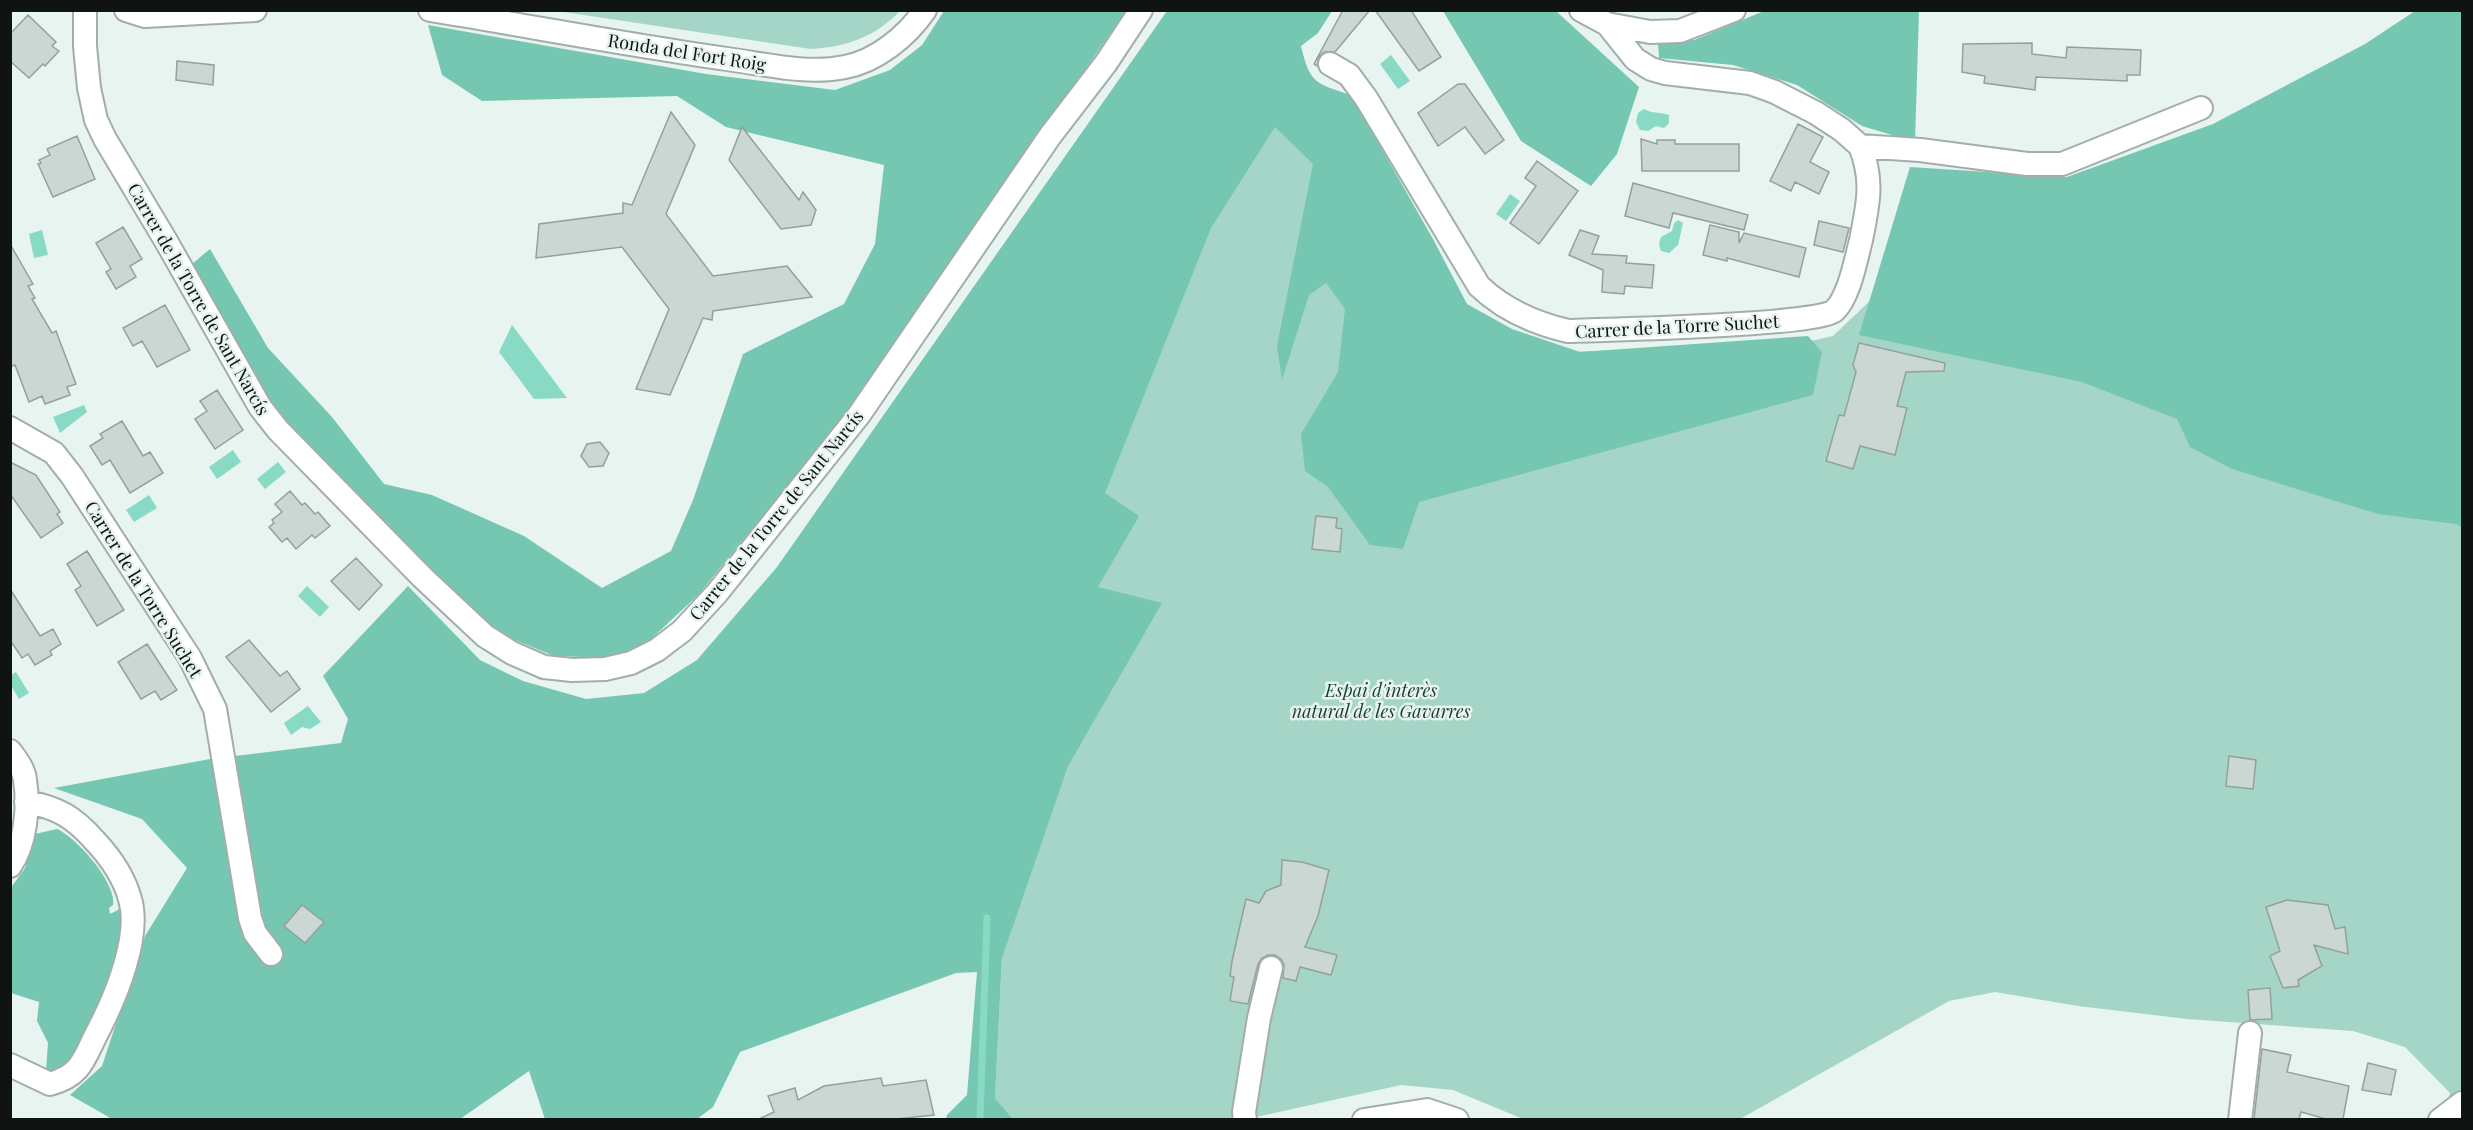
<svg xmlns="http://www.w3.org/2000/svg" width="2473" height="1130" font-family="'Playfair Display',serif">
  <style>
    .green { fill: #a5d5c7 }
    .forest { fill: #76c7b1 }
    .water { fill: #89dac4 }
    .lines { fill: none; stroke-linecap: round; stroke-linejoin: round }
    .stream { stroke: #89dac4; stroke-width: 7 }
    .building { fill: #cbd7d3; stroke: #94a09c; stroke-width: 1.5 }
    .minor-casing { stroke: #a3aeab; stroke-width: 26 }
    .minor { stroke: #fff; stroke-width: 22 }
    .labels { text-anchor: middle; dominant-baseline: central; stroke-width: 5; stroke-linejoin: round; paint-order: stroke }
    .street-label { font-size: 18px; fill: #0f1312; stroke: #e8f4f0 }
    .park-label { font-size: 18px; font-style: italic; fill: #183e34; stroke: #e8f4f0 }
  </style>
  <rect width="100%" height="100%" fill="#e8f4f0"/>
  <path class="green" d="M 557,11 L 900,11 C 875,37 846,47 811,49 Z
    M 2462,11 L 2462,1119 L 2443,1119 L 2450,1093 L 2405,1047 L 2353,1031 L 2187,1019 L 2078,1006 L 1995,992 L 1949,1001 L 1740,1119 L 1523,1119 L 1453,1090 L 1401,1085 L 1247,1119 L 1013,1119 L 995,1098 L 1002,958 L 972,689 L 1261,92 L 1459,302 L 1497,334 L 1568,352 L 1798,344 L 1833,336 L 1874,297 L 2097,179 Z"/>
  <path class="forest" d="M 944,11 L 1126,11 L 846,413 L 699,594 L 649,641 L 610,658 L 554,656 L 501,634 L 453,590 L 293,430 L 263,390 L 192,264 L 210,249 L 268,348 L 332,417 L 384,484 L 432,495 L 524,536 L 602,588 L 671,551 L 693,500 L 743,354 L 844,304 L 875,244 L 884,165 L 726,127 L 677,96 L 482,101 L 442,75 L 428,25 L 706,74 L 835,90 L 890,70 L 922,45 Z
    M 1167,11 L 1332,11 L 1318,33 L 1301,46 C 1310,84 1315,83 1351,95 L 1433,239 L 1467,304 L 1512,329 L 1580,352 L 1808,336 L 1822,352 L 1813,395 L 1419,502 L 1403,549 L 1370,545 L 1328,487 L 1305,471 L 1301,434 L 1338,372 L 1345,309 L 1326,283 L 1309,295 L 1282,380 L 1277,346 L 1313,164 L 1275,127 L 1211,228 L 1105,493 L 1139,516 L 1098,587 L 1162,603 L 1068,766 L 1002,958 L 995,1098 L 1013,1119 L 946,1119 L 947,1115 L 967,1095 L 977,972 L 956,973 L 740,1052 L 713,1107 L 697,1119 L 545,1119 L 529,1071 L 460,1119 L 112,1119 L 70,1095 L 102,1066 L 145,936 L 187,868 L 142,819 L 54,788 L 210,759 L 341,743 L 348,719 L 323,676 L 408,586 L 480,660 L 523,681 L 586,699 L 644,693 L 697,660 L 777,567 Z
    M 1443,11 L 1556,11 L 1639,87 L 1617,154 L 1591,186 L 1521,141 Z
    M 1764,11 L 1919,11 L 1915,142 L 1862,126 L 1797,85 L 1733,65 L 1659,58 L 1658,43 L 1694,40 Z
    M 2415,11 L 2462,11 L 2462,527 L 2456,524 L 2378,514 L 2232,469 L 2190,447 L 2177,419 L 2082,382 L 1859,335 L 1910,167 L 2067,177 L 2213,124 L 2365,44 Z
    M 57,829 C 76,837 117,883 113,905 L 109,908 L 110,914 L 118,910 L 122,903 L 122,932 L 110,978 L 72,1067 L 58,1071 L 46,1070 L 48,1043 L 37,1021 L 39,1002 L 11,993 L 10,889 L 25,868 L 35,834 Z"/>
  <path class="water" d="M 1391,55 L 1410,81 L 1398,89 L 1380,64 Z
    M 1644,109 C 1653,114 1660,112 1669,115 L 1669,123 L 1664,128 L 1656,126 L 1648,131 L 1640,130 L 1636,122 L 1638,113 Z
    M 1510,194 L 1520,201 L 1506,221 L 1496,214 Z
    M 1678,220 L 1683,223 L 1678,245 L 1669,253 L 1661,251 L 1659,244 L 1661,237 L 1672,231 L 1674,223 Z
    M 42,230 L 48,255 L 34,258 L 29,234 Z
    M 512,325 L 567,398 L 534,399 L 499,352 Z
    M 84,405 L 87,412 L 60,433 L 53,417 Z
    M 233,450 L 241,462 L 217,479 L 209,467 Z
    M 278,462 L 286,472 L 265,489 L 257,479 Z
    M 149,495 L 157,508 L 134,522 L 126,510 Z
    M 307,586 L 329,607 L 320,617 L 298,596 Z
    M 16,672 L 29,693 L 19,699 L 11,686 L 11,675 Z
    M 308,706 L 321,722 L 310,729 L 302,727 L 291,735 L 284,723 Z"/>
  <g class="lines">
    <path class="stream" d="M 980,1120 L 987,918"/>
  </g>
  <path class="building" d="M 1343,10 L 1370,10 L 1335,52 L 1324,52 L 1319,57 L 1317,66 L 1314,64 Z
    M 1375,10 L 1411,10 L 1441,57 L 1419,71 Z
    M 28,15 L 56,42 L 52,46 L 59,51 L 45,66 L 43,64 L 29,78 L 10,61 L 10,34 Z
    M 2032,43 L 2032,54 L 2066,58 L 2067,47 L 2141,50 L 2140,75 L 2127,75 L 2127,81 L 2036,77 L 2035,90 L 1984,83 L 1985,76 L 1962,72 L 1963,44 Z
    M 177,61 L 214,65 L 213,85 L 176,80 Z
    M 1458,84 L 1465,84 L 1504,140 L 1485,154 L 1465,127 L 1438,146 L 1418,113 Z
    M 671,112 L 695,145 L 666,214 L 713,276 L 787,266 L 812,297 L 713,311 L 712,320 L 703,318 L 670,395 L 636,389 L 669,309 L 622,247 L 536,258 L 539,224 L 623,213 L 623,203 L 632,205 Z
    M 1798,124 L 1823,137 L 1810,162 L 1829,172 L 1819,194 L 1795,182 L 1791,191 L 1770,181 Z
    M 742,127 L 799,200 L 803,192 L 816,210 L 811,225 L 781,229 L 729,160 Z
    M 77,136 L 95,179 L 53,197 L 38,164 L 41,163 L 39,160 L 50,155 L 47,149 Z
    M 1641,139 L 1657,144 L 1657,140 L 1675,140 L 1675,144 L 1739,144 L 1739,171 L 1642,171 Z
    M 1537,161 L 1578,191 L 1539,244 L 1510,223 L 1536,186 L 1525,178 Z
    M 1633,183 L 1748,215 L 1744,230 L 1673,213 L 1669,228 L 1625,216 Z
    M 1819,221 L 1849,228 L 1843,252 L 1814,245 Z
    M 1710,225 L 1739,232 L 1739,243 L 1744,233 L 1806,248 L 1799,277 L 1727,258 L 1727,261 L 1703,255 Z
    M 123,227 L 142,259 L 130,266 L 136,277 L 116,289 L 106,272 L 111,269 L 96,243 Z
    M 1580,230 L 1599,236 L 1592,254 L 1627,256 L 1626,263 L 1654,265 L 1652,288 L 1625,286 L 1624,294 L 1602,292 L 1603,270 L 1569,255 Z
    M 10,244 L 33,284 L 28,286 L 35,298 L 32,299 L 52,333 L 56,331 L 76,384 L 67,387 L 70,395 L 45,404 L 42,396 L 29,402 L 15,365 L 10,367 Z
    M 165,305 L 190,350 L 157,367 L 142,341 L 133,346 L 123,328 Z
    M 1859,343 L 1945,363 L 1944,371 L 1906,372 L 1897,406 L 1907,408 L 1895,455 L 1860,446 L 1853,469 L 1826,461 L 1839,415 L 1844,416 L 1856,372 L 1853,365 Z
    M 217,390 L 243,430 L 215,449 L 195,419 L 207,411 L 200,401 Z
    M 122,421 L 143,456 L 150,452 L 163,473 L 130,493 L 110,460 L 102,465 L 90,446 L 103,438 L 100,434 Z
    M 600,442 L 609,453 L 603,466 L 589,467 L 581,456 L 587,444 Z
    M 10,462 L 36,475 L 60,512 L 57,514 L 63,523 L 41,538 L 10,494 Z
    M 290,491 L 302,505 L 305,503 L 315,514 L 318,512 L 330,526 L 315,538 L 312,535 L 296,549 L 287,538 L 282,542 L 269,527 L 274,523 L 272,520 L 282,512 L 275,504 Z
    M 1316,516 L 1337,518 L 1336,528 L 1342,529 L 1340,552 L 1312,549 Z
    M 87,551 L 124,610 L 97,626 L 75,590 L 81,586 L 67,564 Z
    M 356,558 L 382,585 L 359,610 L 331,581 Z
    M 10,589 L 40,636 L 53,629 L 61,644 L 50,651 L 52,655 L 35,665 L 28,654 L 22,658 L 10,640 Z
    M 249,640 L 280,676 L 287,671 L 300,689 L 271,712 L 226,657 Z
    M 147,644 L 177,690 L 161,700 L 155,691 L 141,699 L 118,662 Z
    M 2229,756 L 2256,760 L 2253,789 L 2226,786 Z
    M 1282,860 L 1302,862 L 1329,870 L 1318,916 L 1305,947 L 1337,955 L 1331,975 L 1300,967 L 1296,981 L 1283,978 L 1284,965 L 1281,959 L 1275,955 L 1268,955 L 1262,958 L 1258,964 L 1248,1004 L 1230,1001 L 1234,977 L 1230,976 L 1232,961 L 1246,899 L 1259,903 L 1266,891 L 1281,885 Z
    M 2287,900 L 2328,905 L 2335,929 L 2345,927 L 2348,954 L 2314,945 L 2322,966 L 2298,980 L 2299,986 L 2283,988 L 2270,956 L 2280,951 L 2266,907 Z
    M 302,905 L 324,922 L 305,943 L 284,926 Z
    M 2270,988 L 2272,1019 L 2250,1020 L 2248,990 Z
    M 2262,1049 L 2291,1055 L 2287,1072 L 2349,1086 L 2343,1119 L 2326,1119 L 2301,1112 L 2299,1119 L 2254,1119 Z
    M 2368,1063 L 2396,1070 L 2391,1095 L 2362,1090 Z
    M 881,1078 L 883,1086 L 926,1080 L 934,1115 L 896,1119 L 759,1119 L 774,1112 L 768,1096 L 795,1088 L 798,1100 L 824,1086 Z"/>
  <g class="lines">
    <defs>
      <path id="minor" d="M 85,10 L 85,46 L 89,88 L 96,120 L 105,139 L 166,241 L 260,407 L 278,430 L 422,577 L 485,636 L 512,653 L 544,667 L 572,670 L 605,669 L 631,663 L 657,650 L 682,631 L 717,593 L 859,415 L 1050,136 L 1106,63 L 1141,10
        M 126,10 L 145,16 L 255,10
        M 430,10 C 529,26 628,45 727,59 C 764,64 808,75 845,67 C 877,61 907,36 925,10
        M 1581,10 L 1607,24 L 1650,32 L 1680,31 L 1734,10
        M 1607,24 L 1635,59 L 1651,69 L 1665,73 L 1750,83 L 1775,92 L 1816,113 L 1842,130 L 1860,146 L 1920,150 L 2027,164 L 2062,164 L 2201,108
        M 1330,64 L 1349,75 L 1366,98 L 1479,286 C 1504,310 1534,323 1568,331 C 1603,330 1819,325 1834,311 C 1849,298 1856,259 1861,240 C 1868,205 1874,180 1860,146
        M 10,428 L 54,453 L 72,476 L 190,658 L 215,709 L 250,918 L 255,933 L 271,954
        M 10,751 C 16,759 24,769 25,780 C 29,806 26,844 10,866
        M 10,1065 L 50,1084 C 83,1075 84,1057 99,1029 C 116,996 141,936 130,899 C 124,877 110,857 95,841 C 74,817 57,807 26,802
        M 1245,1120 L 1244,1112 L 1259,1018 L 1271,968
        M 1364,1120 L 1427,1110 L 1457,1120
        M 2240,1120 L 2250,1033
        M 2440,1120 L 2462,1103"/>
    </defs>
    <use href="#minor" class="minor-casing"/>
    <use href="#minor" class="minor"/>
  </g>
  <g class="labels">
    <g class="street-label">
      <text transform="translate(687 52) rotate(9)">Ronda del Fort Roig</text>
      <text transform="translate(199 299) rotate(60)">Carrer de la Torre de Sant Narcís</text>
      <text transform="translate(1677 326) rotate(-3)">Carrer de la Torre Suchet</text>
      <text transform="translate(776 515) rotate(-51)">Carrer de la Torre de Sant Narcís</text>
      <text transform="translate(144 589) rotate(58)">Carrer de la Torre Suchet</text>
    </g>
    <g class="park-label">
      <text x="1381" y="690">Espai d'interès<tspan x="1381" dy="21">natural de les Gavarres</tspan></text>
    </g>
  </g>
  <rect width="2473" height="1130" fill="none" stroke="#0f1312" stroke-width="24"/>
</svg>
